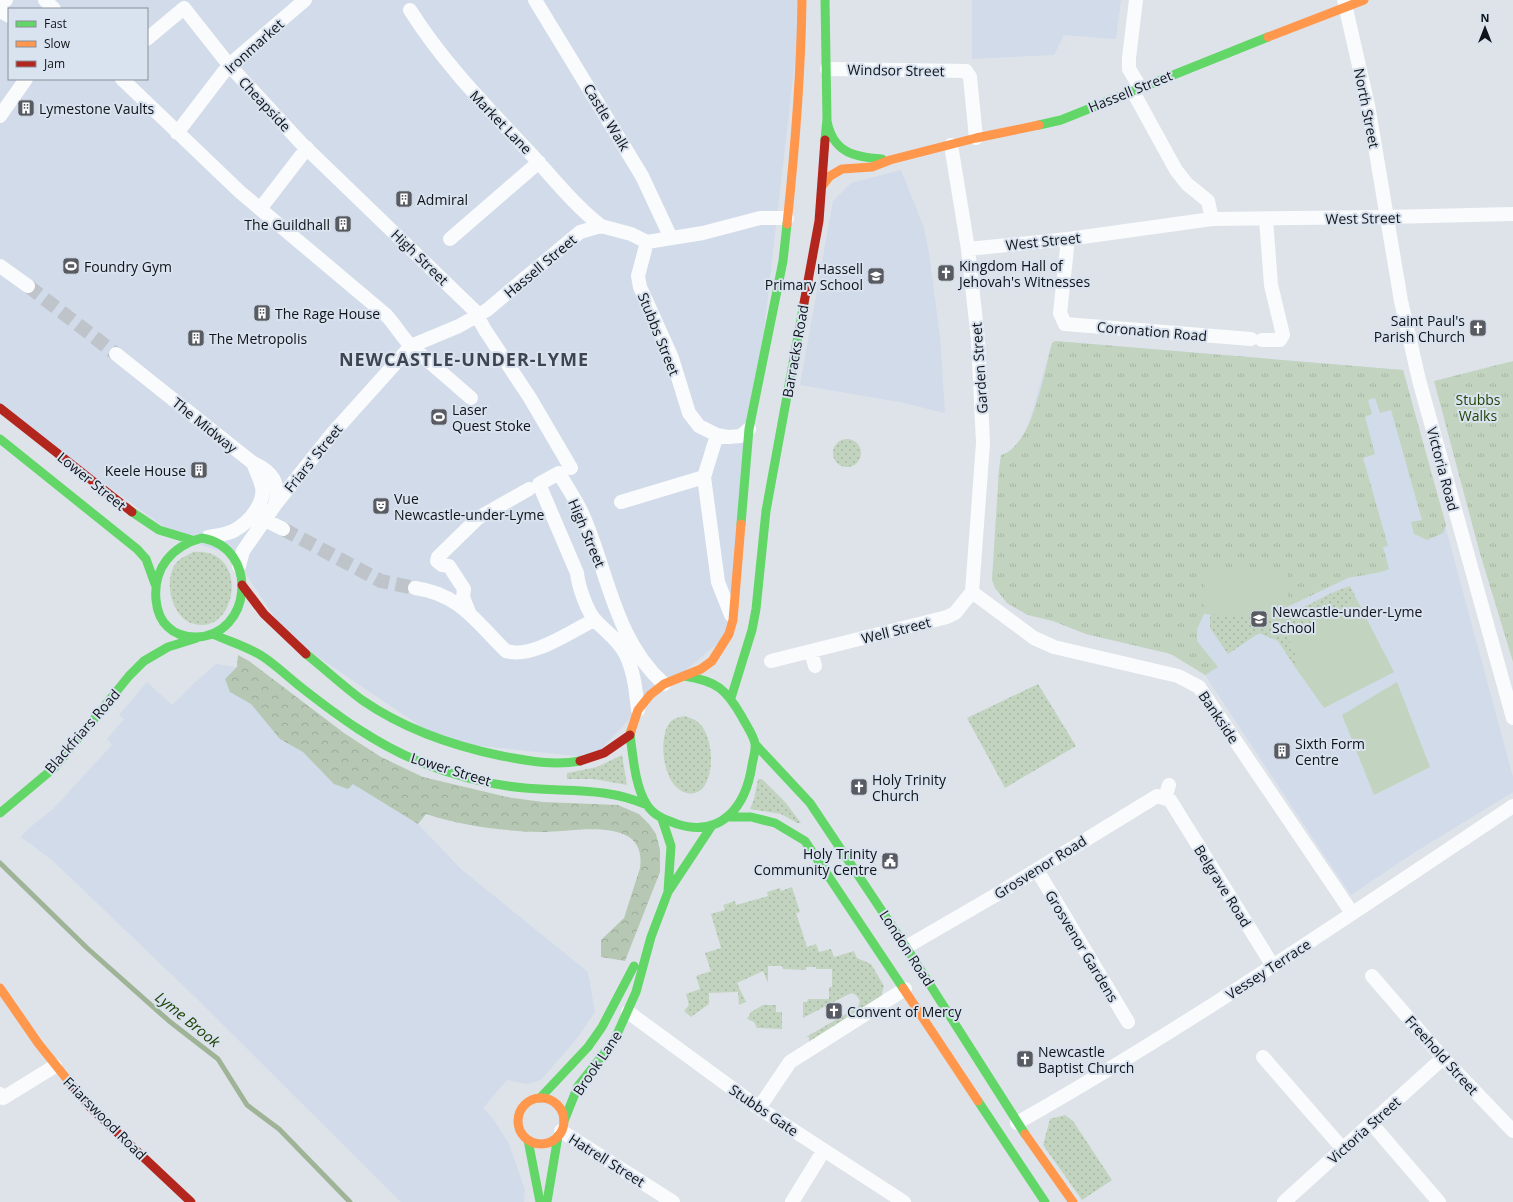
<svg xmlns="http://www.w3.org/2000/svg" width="1513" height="1202" font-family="'Open Sans',sans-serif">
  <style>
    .built { fill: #d1dbe9; fill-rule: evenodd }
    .grass { fill: url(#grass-dots) }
    .forest { fill: url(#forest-crowns) }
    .park { fill: url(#park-tufts) }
    .pitch { fill: #c2d4bf }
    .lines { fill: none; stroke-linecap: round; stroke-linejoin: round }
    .stream { stroke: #9fb397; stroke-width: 5 }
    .street-tunnel { stroke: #bfc4ca; stroke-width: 14; stroke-dasharray: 14 7; stroke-linecap: butt }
    .street { stroke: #fafbfc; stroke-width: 14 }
    .fast { stroke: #63d668; stroke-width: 9 }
    .slow { stroke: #ff974d; stroke-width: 9 }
    .jam { stroke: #b3261e; stroke-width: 9 }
    .labels { text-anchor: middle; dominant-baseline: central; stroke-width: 4; stroke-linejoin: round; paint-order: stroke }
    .street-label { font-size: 14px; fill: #101418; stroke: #d9e2ef }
    .poi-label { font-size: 14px; fill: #101418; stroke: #d9e2ef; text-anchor: start }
    .park-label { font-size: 14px; fill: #214300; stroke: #d9e2ef }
    .water-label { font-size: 15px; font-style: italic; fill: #1f4000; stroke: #d9e2ef }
    .district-label { font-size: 18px; font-weight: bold; letter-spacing: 1px; fill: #3e4550; stroke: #d9e2ef }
  </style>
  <defs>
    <pattern id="grass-dots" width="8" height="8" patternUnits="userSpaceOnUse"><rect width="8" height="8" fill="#c2d4bf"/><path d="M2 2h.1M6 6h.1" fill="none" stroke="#a6b5a3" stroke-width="1.8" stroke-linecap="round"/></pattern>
    <pattern id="forest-crowns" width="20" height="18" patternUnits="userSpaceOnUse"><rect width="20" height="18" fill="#b6c8b3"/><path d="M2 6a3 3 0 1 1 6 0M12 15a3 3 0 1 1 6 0" fill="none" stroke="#9bab99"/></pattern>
    <pattern id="park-tufts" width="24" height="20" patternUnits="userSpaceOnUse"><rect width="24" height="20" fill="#c2d4bf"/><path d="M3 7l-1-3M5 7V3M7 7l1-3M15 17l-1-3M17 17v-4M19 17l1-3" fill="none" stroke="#a6b5a3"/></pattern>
  </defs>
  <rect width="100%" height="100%" fill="#dee3ea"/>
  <path class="built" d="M 0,0 L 802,0 L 729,634 L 638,710 L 593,758 L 444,742 L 287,636 L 234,556 L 178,537 L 0,408 ZM 9,9 L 147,9 L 147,79 L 9,79 Z
    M 972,0 L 1121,0 L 1116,39 L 1064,35 L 1054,55 L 972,59 Z
    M 901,170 L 924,228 L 929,253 L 940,337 L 945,413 L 899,402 L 800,385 L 833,201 L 851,183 Z
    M 1055,341 L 1403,370 L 1513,777 L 1513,792 L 1412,854 L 1351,895 L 1330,864 L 1205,675 L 1171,654 L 1086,634 L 1053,621 L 1028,615 L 1007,603 L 995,588 L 992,576 L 1001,455 L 1007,453 L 1017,446 L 1027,430 L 1052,343 Z
    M 216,664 L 237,667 L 418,824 L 462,870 L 588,972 L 595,1012 L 578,1037 L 541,1080 L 527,1084 L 507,1080 L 483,1108 L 494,1120 L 509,1144 L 525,1190 L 524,1202 L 401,1202 L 194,996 L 52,860 L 21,837 L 29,828 L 53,809 L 112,745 L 107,739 L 124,719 L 119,715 L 147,682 L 172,705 L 191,686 Z"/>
  <path class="grass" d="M833 453a14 14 0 1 1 28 0a14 14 0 1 1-28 0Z
    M 193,552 C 249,547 238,628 200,625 C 192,624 186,622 181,616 C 169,603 165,576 177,562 C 182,557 188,555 193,552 Z
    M 1350,586 L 1357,600 L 1287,636 L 1295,652 L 1295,667 L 1278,641 L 1259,633 L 1228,654 L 1210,628 L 1210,614 L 1287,616 L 1287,613 C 1310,607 1328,592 1350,586 Z
    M 1038,684 L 1076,746 L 1005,788 L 967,718 Z
    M 685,716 C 690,718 695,719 699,723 C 711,734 714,763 708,778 C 706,785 702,791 695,793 C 664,799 655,738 671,721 C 675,718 680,717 685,716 Z
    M 622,755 L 627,785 L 594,779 L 567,779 L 567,773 L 597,767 Z
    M 758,779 L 762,779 L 786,803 L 801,823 L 797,823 L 781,814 L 750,809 L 754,799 Z
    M 792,887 L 800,912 L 796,913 L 807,947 L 816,944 L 819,952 L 831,949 L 834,957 L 854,951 L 857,958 L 871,964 L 884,986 L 881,997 L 809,1043 L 809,1037 L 806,1037 L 858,1007 L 860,1001 L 856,995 L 851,993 L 803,1018 L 803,1002 L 807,1002 L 808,999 L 829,999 L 829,987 L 832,987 L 832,969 L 816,969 L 816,967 L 806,967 L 806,970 L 783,969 L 782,966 L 768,966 L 768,983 L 763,971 L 737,983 L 746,1002 L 739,1005 L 738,992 L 709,993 L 709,1004 L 691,1017 L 684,1011 L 689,1005 L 686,994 L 700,989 L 696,976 L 711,971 L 705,953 L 721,948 L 711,914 L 725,910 L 723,905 L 735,901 L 736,905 L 768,896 L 767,892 L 780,888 L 781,891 Z
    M 763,1005 L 776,1005 L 776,1012 L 782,1012 L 782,1029 L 757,1028 L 754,1022 L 747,1019 L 751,1012 Z
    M 1065,1115 L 1073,1121 L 1112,1180 L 1082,1200 L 1043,1145 L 1050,1119 Z"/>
  <path class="forest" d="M 238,655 L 249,661 L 344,733 L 381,757 L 423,777 L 507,797 L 543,802 L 618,805 L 639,814 L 649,824 L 656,834 L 660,850 L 660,872 L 625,961 L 601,957 L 601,940 L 624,918 L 640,868 C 642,855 639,841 625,835 C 603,824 565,832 540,832 C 502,831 463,826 426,814 L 418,824 L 353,784 L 348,789 L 334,784 L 303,752 L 280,739 L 251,704 L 230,692 L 225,679 L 237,667 Z"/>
  <path class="park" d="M 1055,341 L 1403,370 L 1446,525 L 1443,533 L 1427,540 L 1414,534 L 1411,522 L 1422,520 L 1391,410 L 1380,413 L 1375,398 L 1368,400 L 1372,414 L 1365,417 L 1375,454 L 1363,458 L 1388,546 L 1383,547 L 1389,569 L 1381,572 L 1348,578 L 1287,607 L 1287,616 L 1204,614 L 1197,629 L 1197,641 L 1218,667 L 1205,675 L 1171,654 L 1086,634 L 1053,621 L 1028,615 L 1007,603 L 995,588 L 992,580 L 999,469 L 1001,455 C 1033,446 1044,372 1052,343 Z
    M 1513,361 L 1513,662 L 1479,550 L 1434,381 Z"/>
  <path class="pitch" d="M 1205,567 L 1288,569 L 1287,616 L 1204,614 Z
    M 1357,600 L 1394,672 L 1324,708 L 1295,667 L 1295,652 L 1287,636 Z
    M 1397,682 L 1430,767 L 1374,795 L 1342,715 Z"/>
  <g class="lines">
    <path class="stream" d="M 0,863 L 87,948 L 169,1021 L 218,1059 L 247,1105 L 279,1129 L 350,1202"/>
    <path class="street-tunnel" d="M 28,286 L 116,354
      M 283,529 L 381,581 L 415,588"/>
    <path class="street" d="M 5,0 L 6,0
      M 45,0 L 54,9
      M 535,0 L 642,176 L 671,238
      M 1136,0 L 1129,58 L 1129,69 L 1140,87
      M 1344,0 L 1368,105 L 1401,301 L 1419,380 L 1513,718
      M 410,10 C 444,64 488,108 531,154 C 554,179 574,205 601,226
      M 0,11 L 9,16
      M 147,39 L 184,8 L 229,65 L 301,143 L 474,310 L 485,330 L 530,398 L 571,468
      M 827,69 L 966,71 L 970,77 L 976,138
      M 122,79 L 240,192 L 385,314 C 395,324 401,336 411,346 L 471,398
      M 1132,90 L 1176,170 L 1187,184 L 1208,201 L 1212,219
      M 0,116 L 26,79
      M 177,133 L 229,65 L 305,0
      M 260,209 L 307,148
      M 450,239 L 539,162
      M 1068,239 L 1060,313 L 1065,324 L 1251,339
      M 647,242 L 638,276 L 640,287 L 672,358 L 689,413 L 699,426 L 717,435 L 728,437 L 741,436 L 749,429
      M 968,249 L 1068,239 L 1212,219 L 1387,217 L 1513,214
      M 0,266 L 28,286
      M 1262,340 L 1280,340 L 1283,335 L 1271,285 L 1266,219
      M 116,354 L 253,463 C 273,472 280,483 275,504
      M 717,435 L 704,477 L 718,582 L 731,615
      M 621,502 L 704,477
      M 265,520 L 283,529
      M 208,537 C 217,535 227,535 235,530 C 249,522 265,504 262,487 C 260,479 256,471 253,463
      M 239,566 L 243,551 L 275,505 L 331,435 L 411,346 L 459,326 L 487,310 L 580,232 L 601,226 L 631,234 L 647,242 L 703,233 L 760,218 L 787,218
      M 415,588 C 460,594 477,623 506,651 C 532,659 570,632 594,620
      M 972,592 L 1034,638 L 1054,647 L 1178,676 L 1199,687 L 1352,913
      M 469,612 L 463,597 L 464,589 L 449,566 L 442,565 L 437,561 L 438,557 L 478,518 L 529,489
      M 811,651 L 815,666
      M 771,661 L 947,617 L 955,613 L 972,592 L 983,443 L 978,340 L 968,249 L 951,145
      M 638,710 C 636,691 634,672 626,655 C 620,641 606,632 596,621 C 587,612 578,585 577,573 L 539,484 L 559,473 C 567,487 576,500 582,513 C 608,571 614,639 664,684
      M 1165,798 L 1169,785
      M 1037,870 L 1128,1022
      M 906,947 L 994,896 L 1157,796 L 1170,800 L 1273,966
      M 1372,976 L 1443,1058 L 1513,1131
      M 628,1012 L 759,1108 L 904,1202
      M 1263,1057 L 1343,1149
      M 0,1094 L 3,1098 L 55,1066
      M 759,1108 L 790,1062 L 905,989
      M 1017,1123 C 1188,1026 1350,915 1513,806
      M 1371,1123 L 1439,1202
      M 561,1131 L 673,1202
      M 792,1202 L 824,1150
      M 1284,1202 L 1443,1058"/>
    <path class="fast" d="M 825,0 L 827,119 L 825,140
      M 827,121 C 833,152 853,157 882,159
      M 1039,125 L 1061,120 L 1268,37
      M 0,439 L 137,549 L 146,559 L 155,584
      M 132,512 L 159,530 L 192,540
      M 741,524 L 749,429 L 783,261 L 787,224
      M 202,538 C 260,548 252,636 196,637 C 186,637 176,635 168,627 C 160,620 157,610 156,600 C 153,568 172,546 202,538 Z
      M 215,635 C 231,642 248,647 262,656 C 276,665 289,678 302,688 C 339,717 376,744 420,762 C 453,775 489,785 525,788 C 569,792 606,787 647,805
      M 306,654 C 325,669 343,686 362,700 C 404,729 453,746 502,756 C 528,761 555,766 580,761
      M 731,698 L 752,630 L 756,609 L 766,511 L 804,303
      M 631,731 L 630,735 C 633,756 635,787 647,805 C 654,816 666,820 677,824 C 722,838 746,806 752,765 C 753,759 756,750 755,744 C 754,736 746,725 742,717 C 726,689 717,681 684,676
      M 755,744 L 810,803 L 906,947 L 1025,1134
      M 0,813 L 55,767 L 129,676 L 144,661 L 168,647 L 197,638
      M 728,817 L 751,817 L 775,823 L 805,841 L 903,988
      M 662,819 L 671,846 L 668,891
      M 540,1098 L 588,1047 L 602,1027 L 634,966
      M 978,1101 L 1045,1202
      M 564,1121 L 578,1086 L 614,1041 L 636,992 L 651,937 L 668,892 L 711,827
      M 528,1140 L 540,1202
      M 547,1202 L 558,1136"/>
    <path class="slow" d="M 1268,37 L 1364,0
      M 823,185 L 830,176 L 842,169 L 872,167 L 890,160 L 976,138 L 1039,125
      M 787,224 C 795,149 801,75 802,0
      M 631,731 L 638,710 L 650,695 L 664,684 L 701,669 L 712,661 L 729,634 L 733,620 L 741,524
      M 0,988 L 38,1043 L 74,1088
      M 903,988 L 978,1101
      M518 1121a23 23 0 1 1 46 0a23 23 0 1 1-46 0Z
      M 1025,1134 L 1073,1202"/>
    <path class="jam" d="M 804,303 L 819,221 L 825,140
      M 0,408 L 132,512
      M 242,585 L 264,614 L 306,654
      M 580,761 L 604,753 L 630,735
      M 74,1088 L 90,1107 L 191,1202"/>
  </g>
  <defs>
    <symbol id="building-square" viewBox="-11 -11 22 22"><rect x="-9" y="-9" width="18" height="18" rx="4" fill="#585c62" stroke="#d9e2ef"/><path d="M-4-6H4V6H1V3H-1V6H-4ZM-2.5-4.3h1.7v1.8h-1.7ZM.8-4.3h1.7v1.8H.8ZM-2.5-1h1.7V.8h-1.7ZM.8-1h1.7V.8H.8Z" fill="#fff"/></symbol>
    <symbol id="stadium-square" viewBox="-11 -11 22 22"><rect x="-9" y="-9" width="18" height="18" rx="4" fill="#585c62" stroke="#d9e2ef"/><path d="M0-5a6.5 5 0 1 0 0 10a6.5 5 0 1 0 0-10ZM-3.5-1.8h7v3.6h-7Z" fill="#fff"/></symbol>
    <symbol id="church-square" viewBox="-11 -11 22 22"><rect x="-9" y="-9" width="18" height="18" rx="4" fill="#585c62" stroke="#d9e2ef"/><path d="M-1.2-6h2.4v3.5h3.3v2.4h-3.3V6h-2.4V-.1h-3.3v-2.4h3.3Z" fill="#fff"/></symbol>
    <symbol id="school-square" viewBox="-11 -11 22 22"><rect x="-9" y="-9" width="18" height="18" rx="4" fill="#585c62" stroke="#d9e2ef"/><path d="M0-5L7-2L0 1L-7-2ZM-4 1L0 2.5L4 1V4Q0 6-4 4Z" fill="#fff"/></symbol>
    <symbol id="theatre-square" viewBox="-11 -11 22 22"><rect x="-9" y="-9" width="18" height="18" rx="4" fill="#585c62" stroke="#d9e2ef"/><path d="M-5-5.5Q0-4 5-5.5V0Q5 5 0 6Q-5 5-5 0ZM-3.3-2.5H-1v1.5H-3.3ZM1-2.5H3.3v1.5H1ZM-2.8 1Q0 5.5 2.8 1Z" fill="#fff"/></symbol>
    <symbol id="civic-square" viewBox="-11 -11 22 22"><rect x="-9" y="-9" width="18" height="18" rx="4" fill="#585c62" stroke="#d9e2ef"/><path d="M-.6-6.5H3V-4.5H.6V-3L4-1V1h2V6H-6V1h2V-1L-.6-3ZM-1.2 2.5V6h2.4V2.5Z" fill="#fff"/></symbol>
  </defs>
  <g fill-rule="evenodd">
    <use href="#building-square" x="16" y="98" width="20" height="20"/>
    <use href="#building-square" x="394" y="189" width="20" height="20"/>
    <use href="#building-square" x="333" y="214" width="20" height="20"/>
    <use href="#stadium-square" x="61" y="256" width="20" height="20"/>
    <use href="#church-square" x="936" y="263" width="20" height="20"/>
    <use href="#school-square" x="866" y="266" width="20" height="20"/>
    <use href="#building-square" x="252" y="303" width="20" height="20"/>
    <use href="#church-square" x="1468" y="318" width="20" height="20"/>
    <use href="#building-square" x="186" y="328" width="20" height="20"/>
    <use href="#stadium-square" x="429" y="407" width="20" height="20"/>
    <use href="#building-square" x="189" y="460" width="20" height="20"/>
    <use href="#theatre-square" x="371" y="496" width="20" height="20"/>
    <use href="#school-square" x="1249" y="609" width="20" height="20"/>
    <use href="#building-square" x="1272" y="741" width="20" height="20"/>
    <use href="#church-square" x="849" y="777" width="20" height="20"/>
    <use href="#civic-square" x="880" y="851" width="20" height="20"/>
    <use href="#church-square" x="824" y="1001" width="20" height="20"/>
    <use href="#church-square" x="1015" y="1049" width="20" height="20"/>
  </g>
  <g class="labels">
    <g class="street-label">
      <text transform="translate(254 46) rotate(-42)">Ironmarket</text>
      <text transform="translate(896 70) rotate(1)">Windsor Street</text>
      <text transform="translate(1130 91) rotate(-22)">Hassell Street</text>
      <text transform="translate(265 104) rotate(47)">Cheapside</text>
      <text transform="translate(1367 108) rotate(79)">North Street</text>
      <text transform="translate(607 117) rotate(59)">Castle Walk</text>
      <text transform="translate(501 122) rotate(46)">Market Lane</text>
      <text transform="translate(1363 218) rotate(-1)">West Street</text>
      <text transform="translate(1043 241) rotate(-6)">West Street</text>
      <text transform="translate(420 257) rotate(44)">High Street</text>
      <text transform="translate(540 266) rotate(-40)">Hassell Street</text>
      <text transform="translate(1152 331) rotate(5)">Coronation Road</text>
      <text transform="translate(659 334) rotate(68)">Stubbs Street</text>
      <text transform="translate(795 351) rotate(-80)">Barracks Road</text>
      <text transform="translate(979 368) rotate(-94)">Garden Street</text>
      <text transform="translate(205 425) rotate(39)">The Midway</text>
      <text transform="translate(313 458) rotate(-51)">Friars' Street</text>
      <text transform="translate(1443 469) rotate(75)">Victoria Road</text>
      <text transform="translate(92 481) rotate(39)">Lower Street</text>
      <text transform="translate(587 533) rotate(67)">High Street</text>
      <text transform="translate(896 630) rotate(-14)">Well Street</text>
      <text transform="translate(1219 717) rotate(56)">Bankside</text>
      <text transform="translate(82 731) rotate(-49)">Blackfriars Road</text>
      <text transform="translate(451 769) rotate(17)">Lower Street</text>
      <text transform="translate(1040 867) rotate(-32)">Grosvenor Road</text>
      <text transform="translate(1223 886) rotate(58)">Belgrave Road</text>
      <text transform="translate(1082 946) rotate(59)">Grosvenor Gardens</text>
      <text transform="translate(907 948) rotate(57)">London Road</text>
      <text transform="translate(1268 969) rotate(-33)">Vessey Terrace</text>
      <text transform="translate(1442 1055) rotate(48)">Freehold Street</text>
      <text transform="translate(597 1063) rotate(-56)">Brook Lane</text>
      <text transform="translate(764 1110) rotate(34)">Stubbs Gate</text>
      <text transform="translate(105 1118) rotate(45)">Friarswood Road</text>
      <text transform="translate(1364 1130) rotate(-42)">Victoria Street</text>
      <text transform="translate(607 1160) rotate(32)">Hatrell Street</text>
    </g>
    <g class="poi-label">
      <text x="39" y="108">Lymestone Vaults</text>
      <text x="417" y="199">Admiral</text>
      <text x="330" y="224" text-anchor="end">The Guildhall</text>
      <text x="959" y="265">Kingdom Hall of<tspan x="959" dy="16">Jehovah's Witnesses</tspan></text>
      <text x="84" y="266">Foundry Gym</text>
      <text x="863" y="268" text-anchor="end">Hassell<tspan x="863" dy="16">Primary School</tspan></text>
      <text x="275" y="313">The Rage House</text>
      <text x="1465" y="320" text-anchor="end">Saint Paul's<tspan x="1465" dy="16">Parish Church</tspan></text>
      <text x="209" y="338">The Metropolis</text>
      <text x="452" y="409">Laser<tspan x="452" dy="16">Quest Stoke</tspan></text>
      <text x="186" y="470" text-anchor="end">Keele House</text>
      <text x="394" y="498">Vue<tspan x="394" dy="16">Newcastle-under-Lyme</tspan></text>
      <text x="1272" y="611">Newcastle-under-Lyme<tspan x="1272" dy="16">School</tspan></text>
      <text x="1295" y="743">Sixth Form<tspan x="1295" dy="16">Centre</tspan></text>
      <text x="872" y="779">Holy Trinity<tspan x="872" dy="16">Church</tspan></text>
      <text x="877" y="853" text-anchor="end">Holy Trinity<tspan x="877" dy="16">Community Centre</tspan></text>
      <text x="847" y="1011">Convent of Mercy</text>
      <text x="1038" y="1051">Newcastle<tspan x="1038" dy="16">Baptist Church</tspan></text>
    </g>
    <g class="park-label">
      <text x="1478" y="399">Stubbs<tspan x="1478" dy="16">Walks</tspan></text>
    </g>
    <g class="water-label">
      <text transform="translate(188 1019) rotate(39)">Lyme Brook</text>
    </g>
    <g class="district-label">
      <text x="464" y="359">NEWCASTLE-UNDER-LYME</text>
    </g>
  </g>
  <rect x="8" y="8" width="140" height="72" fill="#d9e2ef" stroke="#899099"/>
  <rect x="16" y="21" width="20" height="6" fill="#63d668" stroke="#899099"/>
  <text x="44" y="28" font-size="12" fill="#101418">Fast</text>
  <rect x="16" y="41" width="20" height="6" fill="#ff974d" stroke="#899099"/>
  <text x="44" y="48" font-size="12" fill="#101418">Slow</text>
  <rect x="16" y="61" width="20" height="6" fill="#b3261e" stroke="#899099"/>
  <text x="44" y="68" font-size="12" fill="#101418">Jam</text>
  <g transform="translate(1485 28)" stroke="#d9e2ef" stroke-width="3" paint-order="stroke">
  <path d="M0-3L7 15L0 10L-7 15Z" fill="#101418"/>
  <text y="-6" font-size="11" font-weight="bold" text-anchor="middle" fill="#101418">N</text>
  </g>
</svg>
